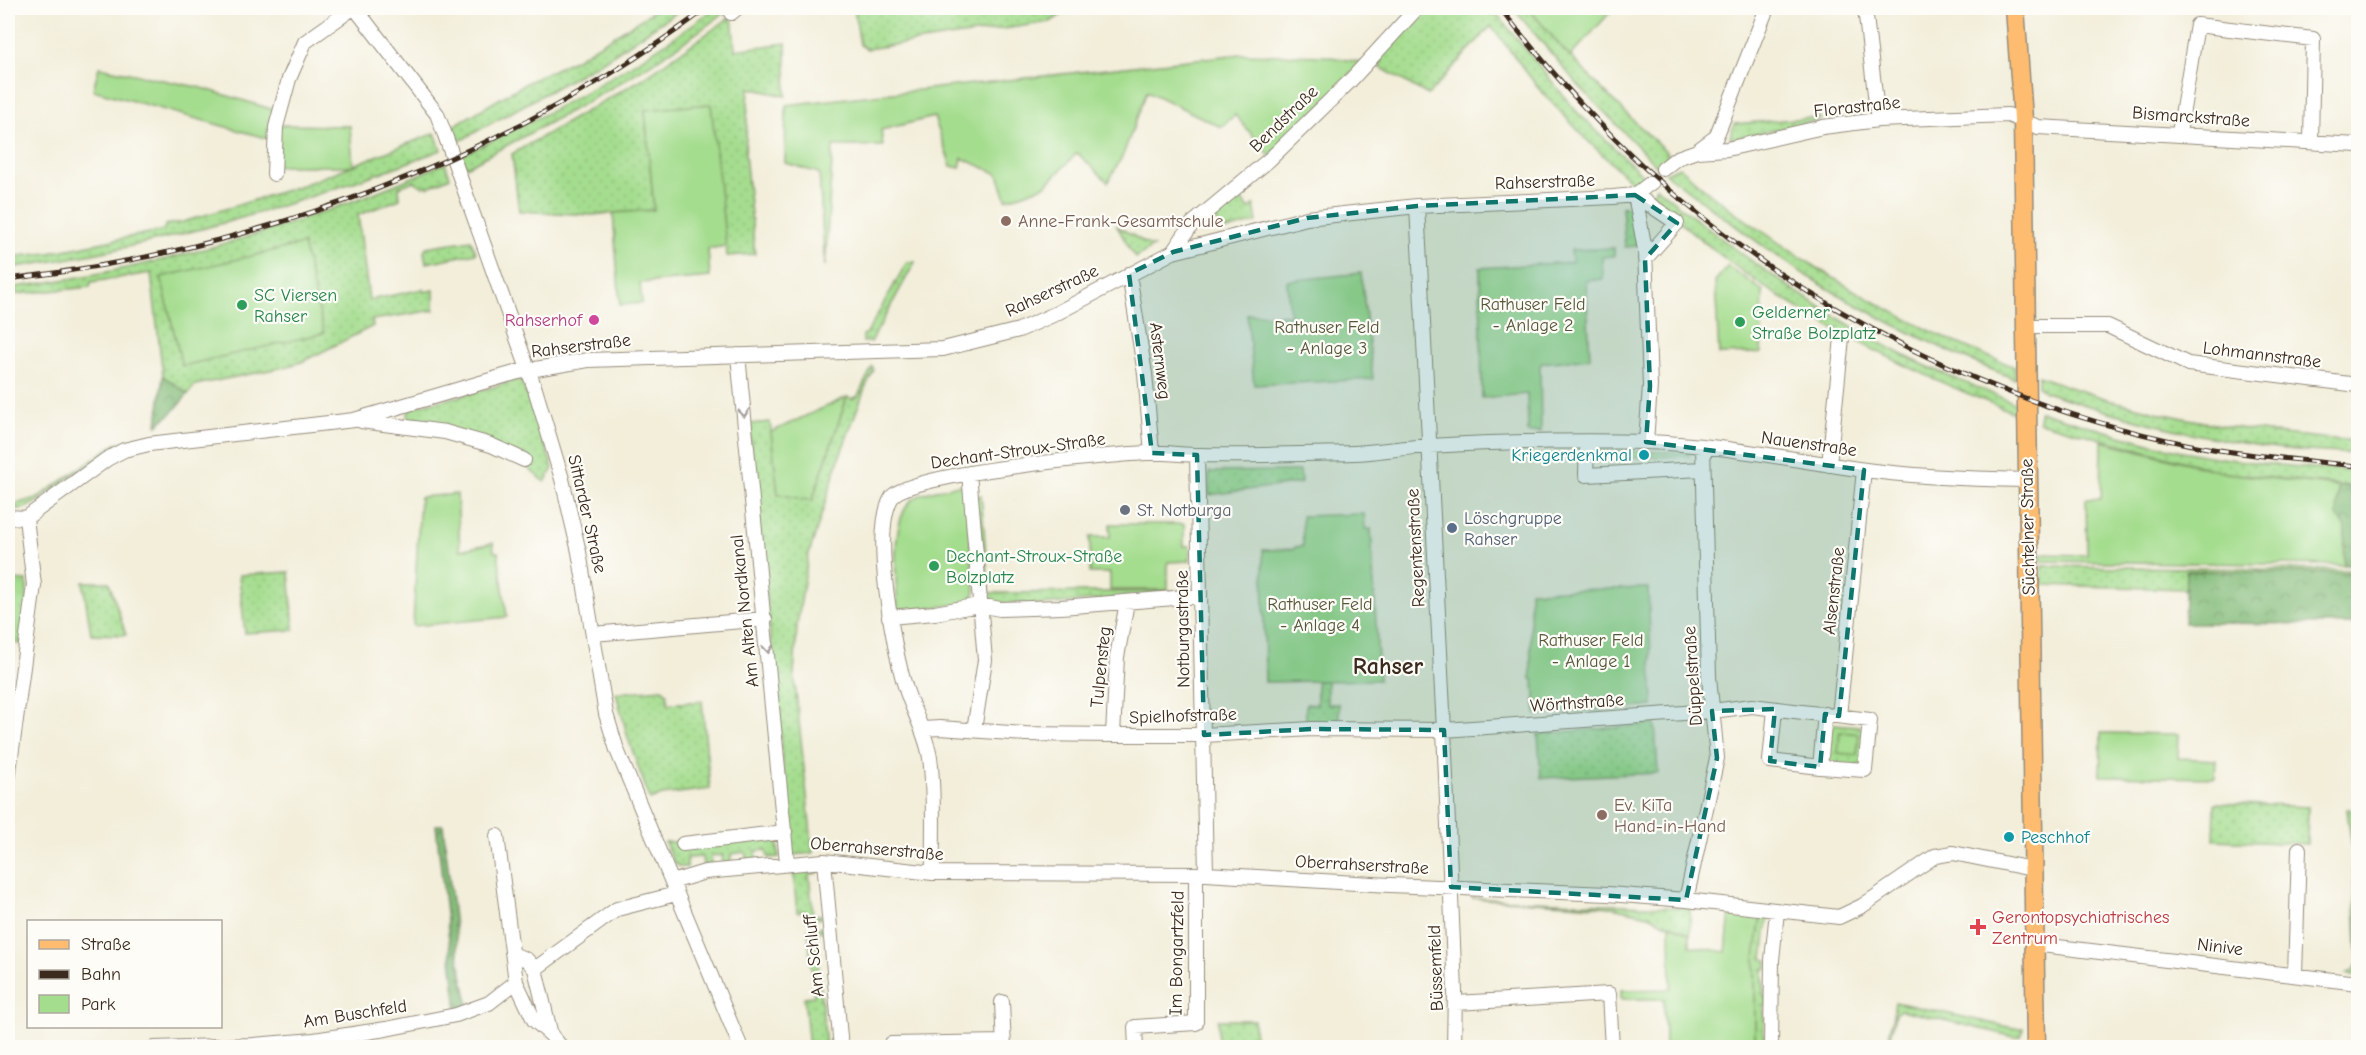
<svg xmlns="http://www.w3.org/2000/svg" width="2366" height="1055" font-family="'Comic Neue',sans-serif">
  <style>
    .grass { fill: url(#grass-dots); stroke: #708456; stroke-width: 1.5 }
    .forest { fill: url(#forest-crowns); stroke: #60734c; stroke-width: 1.5 }
    .green { fill: #a5dd8f; stroke: #708456; stroke-width: 1.5 }
    .lines { fill: none; stroke-linecap: round; stroke-linejoin: round }
    .minor-casing { stroke: #968c7c; stroke-width: 16 }
    .major-casing { stroke: #968c7c; stroke-width: 21 }
    .minor { stroke: #fff; stroke-width: 14 }
    .major { stroke: #febc70; stroke-width: 18 }
    .rail-casing { stroke: #3b2a1e; stroke-width: 5 }
    .rail { stroke: #fdfcf7; stroke-width: 3; stroke-dasharray: 9; stroke-linecap: butt }
    .oneway { stroke: #a79f9a }
    .marked { fill: #0f766e; fill-opacity: 0.2; stroke: #0f766e; stroke-width: 4.5; stroke-dasharray: 12 8; stroke-linejoin: round }
    .education-dot { fill: #8d6e63; stroke: #fdfcf7; stroke-width: 2 }
    .leisure-dot { fill: #2e9e5b; stroke: #fdfcf7; stroke-width: 2 }
    .hotel-dot { fill: #d1479c; stroke: #fdfcf7; stroke-width: 2 }
    .culture-dot { fill: #0f9aa8; stroke: #fdfcf7; stroke-width: 2 }
    .worship-dot { fill: #6b7280; stroke: #fdfcf7; stroke-width: 2 }
    .service-dot { fill: #5c6f8a; stroke: #fdfcf7; stroke-width: 2 }
    .health-dot { fill: #e0444e; stroke: #fdfcf7; stroke-width: 2 }
    .labels { text-anchor: middle; dominant-baseline: central; stroke-width: 4.5; stroke-linejoin: round; paint-order: stroke }
    .street-label { font-size: 18px; fill: #3b2a1e; stroke: #fdfcf7 }
    .education-label { font-size: 18px; fill: #785e54; stroke: #fdfcf7; text-anchor: start }
    .leisure-label { font-size: 18px; fill: #27864d; stroke: #fdfcf7; text-anchor: start }
    .park-label { font-size: 18px; fill: #56573a; stroke: #fdfcf7 }
    .hotel-label { font-size: 18px; fill: #b23c85; stroke: #fdfcf7; text-anchor: end }
    .culture-label { font-size: 18px; fill: #0d838f; stroke: #fdfcf7; text-anchor: end }
    .worship-label { font-size: 18px; fill: #5b616d; stroke: #fdfcf7; text-anchor: start }
    .service-label { font-size: 18px; fill: #4e5e75; stroke: #fdfcf7; text-anchor: start }
    .health-label { font-size: 18px; fill: #be3a42; stroke: #fdfcf7; text-anchor: start }
    .district-label { font-size: 24px; font-weight: bold; fill: #3b2a1e; stroke: #fdfcf7 }
  </style>
  <defs>
    <pattern id="grass-dots" width="8" height="8" patternUnits="userSpaceOnUse" patternTransform="scale(1.5)"><rect width="8" height="8" fill="#a5dd8f"/><path d="M2 2h.1M6 6h.1" fill="none" stroke="#8fbe7b" stroke-width="1.8" stroke-linecap="round"/></pattern>
    <pattern id="forest-crowns" width="20" height="18" patternUnits="userSpaceOnUse" patternTransform="scale(1.5)"><rect width="20" height="18" fill="#84bc7a"/><path d="M2 6a3 3 0 1 1 6 0M12 15a3 3 0 1 1 6 0" fill="none" stroke="#6d9963"/></pattern>
  </defs>
  <rect width="100%" height="100%" fill="#fdfcf7"/>
  <filter id="ink" filterUnits="userSpaceOnUse"><feTurbulence type="fractalNoise" baseFrequency=".0167" numOctaves="2"/><feDisplacementMap in="SourceGraphic" scale="12" xChannelSelector="R" yChannelSelector="G"/><feConvolveMatrix kernelMatrix="1 2 1 2 8 2 1 2 1" color-interpolation-filters="sRGB"/></filter>
  <filter id="wash" filterUnits="userSpaceOnUse"><feTurbulence type="fractalNoise" baseFrequency=".008" numOctaves="4" result="noise"/><feDisplacementMap in="SourceGraphic" scale="24" xChannelSelector="R" yChannelSelector="G"/><feGaussianBlur stdDeviation="1.35" result="paint"/><feColorMatrix in="noise" values="0 0 0 0 0 0 0 0 0 0 0 0 0 0 0 0 0 1.4 0 .05"/><feComposite in="paint" operator="in"/></filter>
  <g filter="url(#wash)">
    <rect width="100%" height="100%" fill="#f2eeda"/>
    <path class="grass" d="M 657,8 L 683,8 L 603,61 L 458,142 L 453,126 L 528,82 L 576,59 L 640,20 Z
      M 715,8 L 730,8 C 649,72 557,119 466,167 L 462,155 C 550,114 637,67 715,8 Z
      M 854,8 L 1068,8 L 1066,12 L 1050,22 L 867,49 L 860,45 Z
      M 1427,8 L 1492,8 L 1576,111 L 1648,180 L 1636,186 L 1590,143 L 1540,90 L 1491,26 L 1428,95 L 1373,63 L 1384,48 Z
      M 1513,8 L 1528,8 C 1572,60 1619,108 1669,154 L 1659,168 L 1578,85 Z
      M 732,16 L 735,50 L 786,43 L 786,96 L 749,88 L 745,154 L 755,254 L 727,256 L 721,203 L 645,110 L 654,210 L 592,215 L 519,211 L 512,154 L 642,79 Z
      M 1820,117 L 1820,120 L 1732,139 L 1730,137 L 1734,124 Z
      M 435,133 L 441,150 C 301,204 157,248 8,268 L 8,257 L 49,253 L 164,230 L 165,225 L 183,222 L 300,186 Z
      M 445,163 L 450,177 L 428,187 L 427,185 L 423,187 L 414,181 L 399,187 L 400,199 L 358,215 L 369,300 L 423,289 L 424,292 L 434,290 L 434,310 L 372,320 L 373,326 L 304,361 L 285,367 L 195,385 L 188,394 L 163,376 L 151,273 L 91,282 L 90,287 L 8,295 L 8,288 C 158,269 307,225 445,163 Z
      M 1680,167 C 1704,191 1734,212 1762,231 C 1841,287 1925,333 2015,367 L 2015,379 C 1944,351 1876,318 1810,278 C 1760,246 1713,209 1665,173 Z
      M 1656,187 C 1731,249 1806,303 1892,349 C 1931,371 1976,386 2017,404 L 2017,414 C 1926,378 1835,335 1754,280 C 1718,255 1685,226 1651,198 Z
      M 1237,194 L 1249,209 L 1254,205 L 1257,222 L 1222,231 L 1213,213 Z
      M 1635,206 L 1638,246 L 1625,247 L 1622,207 Z
      M 1117,226 L 1152,247 L 1153,247 L 1135,258 Z
      M 471,240 L 476,253 L 426,263 L 424,252 L 426,247 Z
      M 907,262 L 915,262 L 871,342 L 863,342 L 863,335 L 867,333 Z
      M 872,367 L 874,370 L 865,388 L 840,456 L 808,557 L 797,626 L 794,674 L 813,853 L 792,855 L 749,424 L 770,422 L 778,494 L 812,501 L 847,397 L 852,399 L 858,396 Z
      M 2038,376 C 2145,416 2244,433 2358,441 L 2358,454 C 2334,452 2310,452 2285,449 C 2203,440 2123,418 2045,392 L 2038,386 Z
      M 521,379 L 553,468 L 545,482 L 523,464 L 526,456 L 407,423 L 409,408 L 473,393 Z
      M 2039,411 C 2093,427 2148,445 2203,455 C 2255,464 2306,468 2358,471 L 2358,487 L 2226,473 L 2039,422 Z
      M 143,438 C 103,452 69,478 35,503 L 25,508 L 8,510 L 8,506 L 37,498 L 116,443 Z
      M 1593,451 L 1689,452 L 1689,456 L 1593,459 Z
      M 1300,471 L 1301,483 L 1209,495 L 1209,472 Z
      M 981,495 L 989,593 L 1193,591 L 1041,605 L 989,602 L 982,593 L 975,498 Z
      M 2042,566 L 2349,570 L 2351,573 L 2187,571 L 2186,589 L 2042,585 Z
      M 289,572 L 294,630 L 245,633 L 239,575 Z
      M 8,580 L 27,581 L 27,601 L 21,644 L 8,642 Z
      M 83,582 L 109,582 L 126,635 L 91,634 Z
      M 1317,681 L 1327,681 L 1327,704 L 1339,704 L 1339,724 L 1306,724 L 1306,704 L 1317,704 Z
      M 662,689 L 667,693 L 668,704 L 702,701 L 710,789 L 662,795 L 650,800 L 628,738 L 616,693 Z
      M 1655,724 L 1658,773 L 1541,778 L 1538,734 Z
      M 1833,724 L 1859,726 L 1865,733 L 1862,763 L 1855,768 L 1829,765 L 1824,759 L 1827,729 Z
      M 2215,803 L 2308,807 L 2307,844 L 2214,840 Z
      M 2347,809 L 2358,809 L 2358,976 L 2346,974 L 2354,970 L 2358,962 L 2352,848 Z
      M 777,839 L 779,857 L 768,858 L 766,850 L 756,851 L 756,860 L 747,861 L 745,852 L 731,854 L 731,863 L 723,864 L 722,855 L 711,856 L 711,865 L 703,866 L 702,857 L 687,858 L 687,867 C 672,869 670,854 665,842 Z
      M 817,868 L 817,873 L 809,874 L 813,915 L 821,915 L 821,918 L 807,920 L 806,911 L 797,912 L 793,870 Z
      M 1471,898 L 1690,908 L 1690,935 L 1648,915 L 1612,907 Z
      M 1761,915 L 1768,916 L 1763,959 L 1767,960 L 1767,969 L 1763,969 L 1764,997 L 1767,997 L 1768,1005 L 1764,1006 L 1764,1033 L 1767,1042 L 1764,1042 L 1764,1047 L 1755,1048 L 1755,957 Z
      M 822,927 L 823,931 L 815,932 L 826,1047 L 809,1047 L 804,997 L 814,996 L 808,929 Z
      M 1895,1002 L 2013,1028 L 2024,1028 L 2021,1036 L 2015,1037 L 1901,1010 L 1895,1014 L 1890,1043 L 1888,1044 Z
      M 1218,1020 L 1254,1020 L 1255,1047 L 1218,1047 Z"/>
    <path class="forest" d="M 163,376 L 188,394 L 173,412 L 157,425 Z
      M 2338,486 L 2358,487 L 2358,565 L 2344,565 L 2345,526 L 2337,516 Z
      M 2186,571 L 2358,573 L 2358,624 L 2184,623 Z
      M 436,825 L 443,825 L 459,961 L 469,1007 L 457,1010 Z"/>
    <path class="green" d="M 1528,8 L 1614,8 L 1570,57 Z
      M 1241,54 L 1325,56 L 1365,63 L 1270,156 L 1235,115 L 1221,127 L 1147,91 L 1123,155 L 1108,182 L 1077,153 L 1046,185 L 1024,194 L 1006,199 L 998,174 L 962,158 L 960,168 L 951,166 L 934,117 L 881,130 L 883,146 L 833,146 L 825,266 L 819,173 L 785,163 L 786,105 Z
      M 99,67 L 202,88 L 278,111 L 273,140 L 93,90 Z
      M 711,104 L 726,246 L 708,249 L 710,277 L 640,283 L 642,303 L 620,305 L 613,213 L 654,210 L 645,110 Z
      M 279,125 L 350,126 L 353,166 L 277,166 Z
      M 303,244 L 324,333 L 182,366 L 161,277 Z
      M 1614,248 L 1614,256 L 1602,257 L 1603,279 L 1586,281 L 1590,358 L 1542,363 L 1540,366 L 1541,432 L 1528,433 L 1527,394 L 1482,398 L 1480,268 L 1572,262 L 1571,250 Z
      M 1728,266 L 1763,291 L 1761,353 L 1719,354 L 1715,281 Z
      M 1361,273 L 1373,379 L 1254,385 L 1247,314 L 1290,315 L 1287,281 Z
      M 847,397 L 812,501 L 778,494 L 771,432 Z
      M 2102,441 L 2226,473 L 2338,486 L 2337,516 L 2345,526 L 2344,565 L 2041,561 L 2041,554 L 2087,555 L 2086,499 L 2101,499 Z
      M 959,485 L 965,486 L 975,590 L 973,599 L 963,604 L 898,611 C 896,582 888,510 918,496 C 930,490 946,488 959,485 Z
      M 457,494 L 460,550 L 493,543 L 494,552 L 498,552 L 507,617 L 413,626 L 420,497 Z
      M 1364,514 L 1365,529 L 1371,529 L 1379,680 L 1265,682 L 1263,550 L 1294,549 L 1295,547 L 1303,546 L 1302,516 Z
      M 1110,524 L 1184,524 L 1184,546 L 1190,546 L 1190,561 L 1168,562 L 1168,590 L 1110,590 L 1110,573 L 1090,573 L 1090,537 L 1110,537 Z
      M 1648,588 L 1653,706 L 1536,715 L 1534,680 L 1531,679 L 1530,591 Z
      M 1840,732 L 1859,734 L 1857,755 L 1838,753 Z
      M 2101,733 L 2179,734 L 2178,758 L 2216,760 L 2215,778 L 2100,776 Z
      M 1730,912 L 1761,915 L 1755,957 L 1755,1047 L 1665,1047 L 1664,999 L 1621,999 L 1621,990 L 1671,989 L 1670,924 L 1690,935 L 1690,946 L 1726,952 Z"/>
  </g>
  <g filter="url(#ink)">
    <g class="lines">
      <defs>
        <path id="minor" d="M 355,8 L 437,114 L 445,135 L 535,389 L 562,479 L 579,552 L 606,714 L 617,750 L 741,1048
          M 1865,8 L 1878,120
          M 731,13 L 737,8
          M 2179,133 L 2197,25 L 2313,39 L 2311,142
          M 1697,151 L 1727,149 L 1823,127 L 1878,120 L 2008,115 L 2038,127 L 2358,145
          M 1663,169 L 1677,158 L 1697,151 L 1716,137 L 1767,8
          M 274,174 L 276,127 L 289,79 L 305,42 L 353,8
          M 1635,195 L 1645,250 L 1650,386 L 1646,442
          M 1635,195 L 1677,223 L 1645,259
          M 1417,206 L 1444,730 L 1455,991 L 1454,1048
          M 1173,252 L 1192,224 L 1270,159 L 1349,82 L 1417,8
          M 1129,274 L 1145,374 L 1152,453
          M 2025,326 L 2108,326 L 2188,364 L 2358,385
          M 738,355 L 787,862
          M 361,421 L 445,432 L 491,445 L 524,460
          M 1587,442 L 1586,475 L 1702,469
          M 1197,455 L 1206,874
          M 1829,465 L 1842,338
          M 969,473 L 985,660 L 974,730
          M 8,517 L 26,518
          M 26,518 L 107,459 L 124,450 L 149,444 L 354,420 L 518,372 L 588,360 L 943,349 L 1019,330 L 1055,314 L 1173,252 L 1307,218 L 1417,206 L 1613,197 L 1635,195 L 1652,182
          M 889,617 L 935,613 L 979,605 L 1000,609 L 1061,607 L 1200,596
          M 593,634 L 765,619
          M 1775,709 L 1770,761 L 1820,767
          M 1839,716 L 1864,470
          M 923,729 L 940,728 L 1025,734 L 1113,735 L 1204,735 L 1312,729 L 1444,730 L 1712,711 L 1752,706 L 1870,720 L 1865,770 L 1820,767 L 1825,714
          M 1113,735 L 1117,657 L 1127,602
          M 8,779 L 34,585 L 26,518
          M 497,836 L 516,982 L 534,1020 L 551,1035
          M 683,844 L 785,832
          M 824,861 L 841,1048
          M 933,873 C 932,835 935,795 930,758 C 926,732 912,710 905,686 C 893,648 871,530 892,497 C 908,473 1110,455 1147,453 C 1164,452 1182,455 1200,455 C 1251,456 1303,454 1354,453 C 1379,452 1405,447 1430,446 C 1501,442 1574,440 1645,442 C 1716,444 1788,459 1858,469 C 1914,477 1970,479 2027,480
          M 672,882 L 705,872 L 824,861 L 933,873 L 1206,874 L 1390,885 L 1608,894 L 1686,900 L 1839,917 L 1862,906 L 1935,856 L 1953,853 L 2032,869
          M 1686,900 L 1717,758 L 1709,677 L 1703,446
          M 2033,944 L 2358,983
          M 513,954 L 527,960 L 535,969 L 551,1035 L 562,1048
          M 535,969 L 617,909 L 676,894
          M 2295,974 L 2299,849
          M 1002,1002 L 1004,1048
          M 1456,1003 L 1609,994 L 1612,1048
          M 154,1048 L 253,1045 L 314,1040 L 386,1029 L 456,1015 L 489,1003 L 516,982
          M 892,1048 L 891,1044 L 1004,1042
          M 1136,1048 L 1135,1027 L 1196,1023 L 1196,875
          M 1771,1048 L 1772,960 L 1777,911"/>
        <path id="major" d="M 2015,8 L 2023,119 L 2036,1048"/>
      </defs>
      <use href="#minor" class="minor-casing"/>
      <use href="#major" class="major-casing"/>
      <use href="#minor" class="minor"/>
      <use href="#major" class="major"/>
      <defs>
        <path id="rail" d="M 1500,8 C 1544,64 1592,119 1645,168 C 1799,310 2007,413 2213,449 C 2261,457 2310,461 2358,466
          M 8,279 C 257,251 505,159 707,8"/>
      </defs>
      <use href="#rail" class="rail-casing"/>
      <use href="#rail" class="rail"/>
    </g>
    <defs><path id="oneway-chevron" d="M-2-3.5L2.5 0L-2 3.5" fill="none" stroke-width="1.6" stroke-linecap="round" stroke-linejoin="round" transform="scale(1.5)"/></defs>
    <g class="oneway">
      <use href="#oneway-chevron" transform="translate(744 413) rotate(84)"/>
      <use href="#oneway-chevron" transform="translate(768 649) rotate(85)"/>
    </g>
  </g>
  <path class="marked" d="M 1635,195 L 1677,223 L 1645,259 L 1650,386 L 1646,442 L 1864,470 L 1839,716 L 1825,714 L 1820,767 L 1770,761 L 1775,709 L 1712,711 L 1717,758 L 1686,900 L 1451,887 L 1444,730 L 1312,729 L 1204,735 L 1197,455 L 1152,453 L 1129,274 L 1173,252 L 1307,218 L 1417,206 Z"/>
  <g class="education-dot">
    <circle cx="1006" cy="221" r="6"/>
    <circle cx="1602" cy="815" r="6"/>
  </g>
  <g class="leisure-dot">
    <circle cx="242" cy="305" r="6"/>
    <circle cx="1740" cy="322" r="6"/>
    <circle cx="934" cy="566" r="6"/>
  </g>
  <circle class="hotel-dot" cx="594" cy="320" r="6"/>
  <g class="culture-dot">
    <circle cx="1644" cy="455" r="6"/>
    <circle cx="2009" cy="837" r="6"/>
  </g>
  <circle class="worship-dot" cx="1125" cy="510" r="6"/>
  <circle class="service-dot" cx="1452" cy="528" r="6"/>
  <path class="health-dot" d="M1975 918h6v6h6v6h-6v6h-6v-6h-6v-6h6z"/>
  <g class="labels">
    <g class="street-label">
      <text transform="translate(1857 107) rotate(-6)">Florastraße</text>
      <text transform="translate(2191 117) rotate(4)">Bismarckstraße</text>
      <text transform="translate(1284 119) rotate(-44)">Bendstraße</text>
      <text transform="translate(1545 182) rotate(-2)">Rahserstraße</text>
      <text transform="translate(1052 291) rotate(-25)">Rahserstraße</text>
      <text transform="translate(581 346) rotate(-7)">Rahserstraße</text>
      <text transform="translate(2262 355) rotate(7)">Lohmannstraße</text>
      <text transform="translate(1160 361) rotate(83)">Asternweg</text>
      <text transform="translate(1809 444) rotate(8)">Nauenstraße</text>
      <text transform="translate(1018 451) rotate(-8)">Dechant-Stroux-Straße</text>
      <text transform="translate(587 514) rotate(77)">Sittarder Straße</text>
      <text transform="translate(2028 527) rotate(-91)">Süchtelner Straße</text>
      <text transform="translate(1416 548) rotate(-93)">Regentenstraße</text>
      <text transform="translate(1834 591) rotate(-84)">Alsenstraße</text>
      <text transform="translate(745 611) rotate(-96)">Am Alten Nordkanal</text>
      <text transform="translate(1183 629) rotate(-91)">Notburgastraße</text>
      <text transform="translate(1101 667) rotate(-84)">Tulpensteg</text>
      <text transform="translate(1693 676) rotate(-94)">Düppelstraße</text>
      <text transform="translate(1577 703) rotate(-4)">Wörthstraße</text>
      <text transform="translate(1183 716) rotate(-2)">Spielhofstraße</text>
      <text transform="translate(877 849) rotate(5)">Oberrahserstraße</text>
      <text transform="translate(1362 865) rotate(3)">Oberrahserstraße</text>
      <text transform="translate(2220 947) rotate(7)">Ninive</text>
      <text transform="translate(1177 953) rotate(-89)">Im Bongartzfeld</text>
      <text transform="translate(814 956) rotate(-96)">Am Schluff</text>
      <text transform="translate(1436 968) rotate(-92)">Büssemfeld</text>
      <text transform="translate(355 1014) rotate(-9)">Am Buschfeld</text>
    </g>
    <g class="education-label">
      <text x="1018" y="221">Anne-Frank-Gesamtschule</text>
      <text x="1614" y="805">Ev. KiTa<tspan x="1614" dy="21">Hand-in-Hand</tspan></text>
    </g>
    <g class="leisure-label">
      <text x="254" y="295">SC Viersen<tspan x="254" dy="21">Rahser</tspan></text>
      <text x="1752" y="312">Gelderner<tspan x="1752" dy="21">Straße Bolzplatz</tspan></text>
      <text x="946" y="556">Dechant-Stroux-Straße<tspan x="946" dy="21">Bolzplatz</tspan></text>
    </g>
    <g class="park-label">
      <text x="1533" y="304">Rathuser Feld<tspan x="1533" dy="21">- Anlage 2</tspan></text>
      <text x="1327" y="327">Rathuser Feld<tspan x="1327" dy="21">- Anlage 3</tspan></text>
      <text x="1320" y="604">Rathuser Feld<tspan x="1320" dy="21">- Anlage 4</tspan></text>
      <text x="1591" y="640">Rathuser Feld<tspan x="1591" dy="21">- Anlage 1</tspan></text>
    </g>
    <g class="hotel-label">
      <text x="582" y="320">Rahserhof</text>
    </g>
    <g class="culture-label">
      <text x="1632" y="455">Kriegerdenkmal</text>
      <text x="2021" y="837" text-anchor="start">Peschhof</text>
    </g>
    <g class="worship-label">
      <text x="1137" y="510">St. Notburga</text>
    </g>
    <g class="service-label">
      <text x="1464" y="518">Löschgruppe<tspan x="1464" dy="21">Rahser</tspan></text>
    </g>
    <g class="health-label">
      <text x="1992" y="917">Gerontopsychiatrisches<tspan x="1992" dy="21">Zentrum</tspan></text>
    </g>
    <g class="district-label">
      <text x="1388" y="666">Rahser</text>
    </g>
  </g>
  <rect width="2366" height="1055" fill="none" stroke="#fdfcf7" stroke-width="30"/>
  <rect x="27" y="920" width="195" height="108" fill="#fdfcf7" stroke="#afa8a0" stroke-width="1.5"/>
  <rect x="39" y="940" width="30" height="9" fill="#febc70" stroke="#afa8a0" stroke-width="1.5"/>
  <text x="81" y="950" font-size="18" fill="#3b2a1e">Straße</text>
  <rect x="39" y="970" width="30" height="9" fill="#3b2a1e" stroke="#afa8a0" stroke-width="1.5"/>
  <text x="81" y="980" font-size="18" fill="#3b2a1e">Bahn</text>
  <rect x="39" y="995" width="30" height="18" fill="#a5dd8f" stroke="#afa8a0" stroke-width="1.5"/>
  <text x="81" y="1010" font-size="18" fill="#3b2a1e">Park</text>
</svg>
